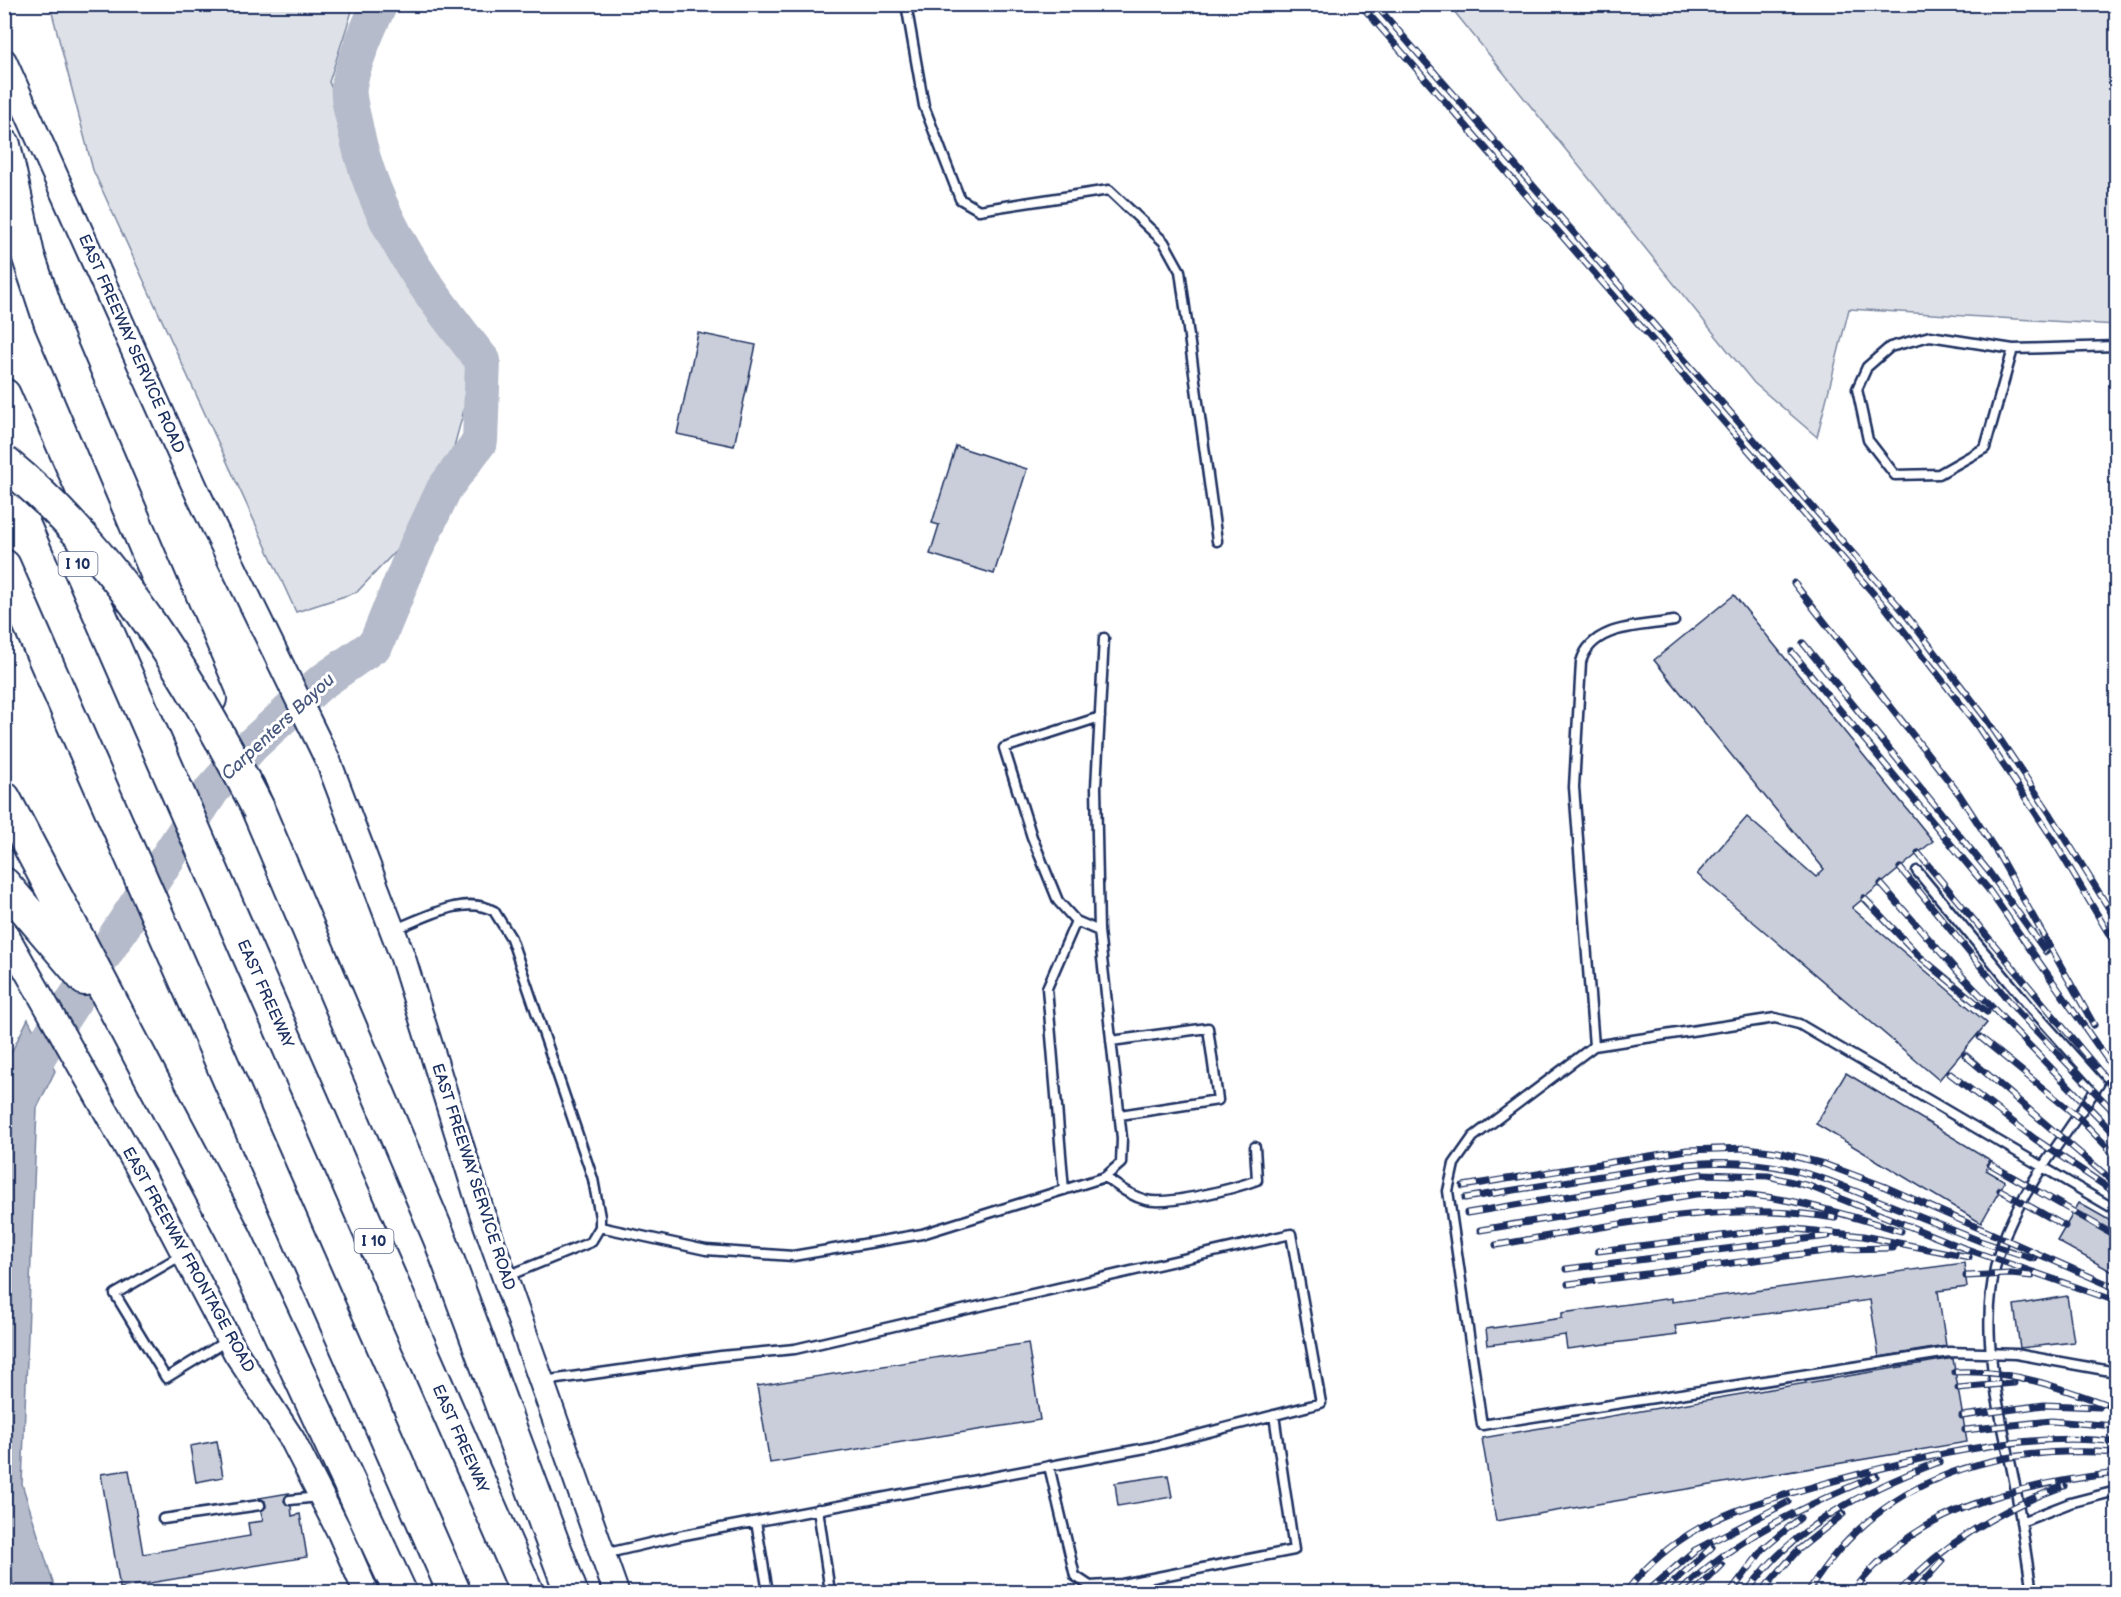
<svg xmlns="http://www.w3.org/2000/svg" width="2121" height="1597" font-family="'Balsamiq Sans',sans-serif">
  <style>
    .green { fill: #dee1e7; stroke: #7c88a2; stroke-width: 1.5 }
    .water { fill: #b5bbca; stroke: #77839f; stroke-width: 1.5 }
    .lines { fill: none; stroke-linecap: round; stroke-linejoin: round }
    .river { stroke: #b5bbca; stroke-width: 36 }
    .building { fill: #caceda; stroke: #1b2f5e; stroke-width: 1.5 }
    .lane-casing { stroke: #1b2f5e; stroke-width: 13 }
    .secondary-casing { stroke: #1b2f5e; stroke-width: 28 }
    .highway-casing { stroke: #1b2f5e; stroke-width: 36 }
    .lane { stroke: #fff; stroke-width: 8 }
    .secondary { stroke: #fff; stroke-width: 24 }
    .highway { stroke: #fff; stroke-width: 32 }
    .rail-casing { stroke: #1b2f5e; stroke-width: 7 }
    .rail { stroke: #fff; stroke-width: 4.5; stroke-dasharray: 14; stroke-linecap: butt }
    .highway-bridge-casing { stroke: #1b2f5e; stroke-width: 36; stroke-linecap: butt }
    .highway-bridge { stroke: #fff; stroke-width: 32 }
    .labels { text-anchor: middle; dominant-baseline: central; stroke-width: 6; stroke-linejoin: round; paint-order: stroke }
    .shield { fill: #fff; stroke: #5f6d8e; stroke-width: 1.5 }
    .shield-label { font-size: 15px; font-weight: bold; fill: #1b2f5e }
    .street-label { font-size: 16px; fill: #1b2f5e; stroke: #fff }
    .water-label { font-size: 18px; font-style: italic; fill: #49597e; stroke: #fff }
  </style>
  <rect width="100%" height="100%" fill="#fff"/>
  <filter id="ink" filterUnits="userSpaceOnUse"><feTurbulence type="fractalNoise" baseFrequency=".0167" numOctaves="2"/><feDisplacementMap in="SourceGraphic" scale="12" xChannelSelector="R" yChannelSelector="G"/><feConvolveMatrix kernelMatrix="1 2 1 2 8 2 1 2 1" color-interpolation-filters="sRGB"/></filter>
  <g filter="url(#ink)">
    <path class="green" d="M 50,5 L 354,5 L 329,82 L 414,289 L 475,369 L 438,506 L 357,592 L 296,612 L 93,170 Z
      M 1449,5 L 2116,5 L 2116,325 L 1849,309 L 1817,437 L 1754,383 Z"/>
    <path class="water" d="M 28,1019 L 55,1071 L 37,1108 L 22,1484 L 56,1592 L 16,1592 L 4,1556 L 4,1067 Z"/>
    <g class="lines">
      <path class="river" d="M 21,1092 L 44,1046 L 212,790 L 252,745 L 319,684 L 376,644 L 410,561 L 444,489 L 480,441 L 483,361 C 426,291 373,218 355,126 C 353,115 347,97 349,86 C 352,66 370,22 380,4"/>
    </g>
    <path class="building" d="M 698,333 L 756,345 L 734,446 L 677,434 Z
      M 956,446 L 1027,469 L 994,574 L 930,554 L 939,525 L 932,523 Z
      M 1734,595 L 1933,841 L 1852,908 L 1987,1023 L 1939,1080 L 1697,874 L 1747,817 L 1816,877 L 1824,869 L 1654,660 Z
      M 1846,1073 L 1992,1161 L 1986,1170 L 2005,1181 L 1981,1223 L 1816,1124 Z
      M 2079,1203 L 2116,1224 L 2116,1274 L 2057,1241 Z
      M 1964,1263 L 1967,1287 L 1938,1291 L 1946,1346 L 1879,1357 L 1870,1300 L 1675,1326 L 1677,1335 L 1567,1349 L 1565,1335 L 1488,1345 L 1486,1329 L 1562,1318 L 1562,1313 L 1672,1298 L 1672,1302 Z
      M 2067,1296 L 2074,1342 L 2020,1348 L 2014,1305 Z
      M 1028,1343 L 1040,1420 L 770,1463 L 757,1386 Z
      M 1948,1359 L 1953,1359 L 1967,1442 L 1496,1521 L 1482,1438 Z
      M 217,1441 L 223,1477 L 196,1482 L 190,1446 Z
      M 129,1470 L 143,1554 L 250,1536 L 248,1523 L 263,1521 L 261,1511 L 266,1507 L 265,1501 L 259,1498 L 289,1493 L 284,1501 L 291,1506 L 292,1516 L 300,1514 L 307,1557 L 120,1588 L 101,1474 Z
      M 1168,1475 L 1172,1497 L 1118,1506 L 1115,1483 Z"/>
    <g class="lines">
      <defs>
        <path id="lane" d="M 906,4 L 924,106 L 960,199 L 979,210 L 1109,190 L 1164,242 L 1180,271 L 1217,541
          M 1930,336 L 2013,349 L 1985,448 L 1939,474 L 1895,475 L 1868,440 L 1857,389 L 1867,367 L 1890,347 Z
          M 2013,349 L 2116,346
          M 1917,871 L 2029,1006 L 2099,1084 C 2070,1130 2028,1181 2007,1231 C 1972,1312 1997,1397 2014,1480 C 2021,1517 2026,1555 2032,1592
          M 395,929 C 425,918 463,894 494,911 L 511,938 L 593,1179 L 600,1217 L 600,1227 L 591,1242 L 505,1277
          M 1099,931 L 1076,921 L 1058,901 L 1032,837 L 1004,748 L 1100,717
          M 1111,1041 L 1208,1028 L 1218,1100 L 1120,1115
          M 1594,1046 L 1574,787 L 1581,662 C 1592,624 1641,627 1674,621
          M 1105,1177 C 1118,1186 1130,1196 1146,1200 C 1167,1206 1236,1188 1257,1180 L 1255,1147
          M 1064,1190 L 1047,988 L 1076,921
          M 2116,1210 L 1799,1024 L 1775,1018 L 1594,1046 L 1473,1137 L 1454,1164 L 1448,1191 L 1482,1425 L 1949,1352 L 2016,1354 L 2116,1372
          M 600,1227 L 706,1250 L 793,1256 L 922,1234 L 1105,1177 L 1121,1163 L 1122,1138 L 1099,931 L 1096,787 L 1104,638
          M 182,1255 L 115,1294 L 166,1378 L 228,1340
          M 543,1381 L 721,1356 L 795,1349 L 1291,1234 L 1321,1403 L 1151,1447 L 684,1535 L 604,1554
          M 1049,1466 L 1075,1576 L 1090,1586 L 1122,1584 L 1294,1550 L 1274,1415
          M 290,1500 L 318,1497
          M 818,1509 L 830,1592
          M 163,1519 L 260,1505
          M 756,1522 L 768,1592
          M 2021,1522 L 2070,1503 L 2116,1491"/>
        <path id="secondary" d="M 4,61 L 198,494 L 329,763 L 403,958 L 482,1213 L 616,1592
          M 4,931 L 151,1191 L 236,1353 L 292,1439 L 340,1533 L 366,1592"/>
        <path id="highway" d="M 4,145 L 28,255 L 51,324 L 210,699
          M 4,395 L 527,1592
          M 4,566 L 454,1592
          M 248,786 L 440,1239 L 571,1592
          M 4,798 L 235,1237 L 400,1592
          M 4,884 L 85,979"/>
      </defs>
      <use href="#lane" class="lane-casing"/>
      <use href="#secondary" class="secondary-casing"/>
      <use href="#highway" class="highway-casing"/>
      <use href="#lane" class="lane"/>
      <use href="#secondary" class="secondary"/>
      <use href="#highway" class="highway"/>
      <defs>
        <path id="rail" d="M 1360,4 L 1886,608 L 1976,724 L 2049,833 L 2116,946
          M 1375,4 L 1903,611 L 1985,717 L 2051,815 L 2116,920
          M 1794,583 L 1959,794 L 1998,854 L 2094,1025
          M 1803,643 L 1989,872 L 2046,952
          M 1792,652 L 1988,889 L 2116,1072
          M 1918,853 L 2116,1091
          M 1900,868 L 2018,1012 L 2116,1114
          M 1881,884 L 1957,971 L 2116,1135
          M 1864,898 L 1918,955 L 1987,1012
          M 1980,1037 L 2078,1117 L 2116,1156
          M 1965,1055 L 2116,1184
          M 1949,1073 L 2035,1139 L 2116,1193
          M 1990,1164 L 2116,1236
          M 1463,1186 L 1687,1150 L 1747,1148 L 1778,1152 L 1824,1164 L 1883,1186 L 2116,1288
          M 2000,1190 L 2065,1226
          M 1465,1198 C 1510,1191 1556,1183 1601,1176 C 1682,1163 1748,1152 1827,1180 L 1980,1241 L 2034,1259
          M 1467,1213 L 1702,1174 L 1768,1176 L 1809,1186 L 1961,1247 L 2116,1301
          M 1480,1230 L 1696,1194 C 1769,1189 1832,1211 1901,1231
          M 1496,1245 C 1608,1227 1720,1199 1835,1218
          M 1598,1251 L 1786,1228 L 1863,1236 L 1969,1257
          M 1566,1269 L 1828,1236
          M 1966,1276 L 2010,1274 L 2032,1276
          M 1568,1284 L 1841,1249 L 1893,1248
          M 1955,1372 C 2012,1369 2064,1389 2116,1408
          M 1958,1388 L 2014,1383
          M 1962,1416 L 2044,1405 L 2099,1407
          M 1965,1430 L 2051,1421 L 2116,1426
          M 1626,1592 C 1646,1565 1671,1544 1701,1527 C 1735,1508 1774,1498 1812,1487 C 1904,1461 2021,1430 2116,1442
          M 1647,1592 L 1695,1550 L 1788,1502
          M 1663,1592 L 1712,1547
          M 1680,1592 C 1734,1538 1806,1505 1876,1476
          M 1695,1592 L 1722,1565
          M 1731,1592 L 1763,1549 L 1800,1518
          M 1747,1592 C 1793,1526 1865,1490 1939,1462
          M 1761,1592 L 1798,1550 L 1843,1514
          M 1808,1592 C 1877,1480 1990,1444 2116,1453
          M 1853,1592 C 1914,1507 2019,1485 2116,1473
          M 1899,1592 C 1943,1544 2002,1508 2064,1486
          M 1914,1592 L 1942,1561"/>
      </defs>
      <use href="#rail" class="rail-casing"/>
      <use href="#rail" class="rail"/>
      <defs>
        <path id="highway-bridge" d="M 4,462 C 119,556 192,681 259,810"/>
      </defs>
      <use href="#highway-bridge" class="highway-bridge-casing"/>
      <use href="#highway-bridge" class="highway-bridge"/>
    </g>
  </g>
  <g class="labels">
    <g class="shield">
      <rect x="58.5" y="552" width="39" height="24" rx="4.5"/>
      <rect x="354.5" y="1229" width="39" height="24" rx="4.5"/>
    </g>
    <g class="shield-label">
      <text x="78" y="564">I 10</text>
      <text x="374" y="1241">I 10</text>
    </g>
    <g class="street-label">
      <text transform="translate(131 344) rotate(66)">EAST FREEWAY SERVICE ROAD</text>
      <text transform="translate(265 994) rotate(66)">EAST FREEWAY</text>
      <text transform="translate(473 1177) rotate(72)">EAST FREEWAY SERVICE ROAD</text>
      <text transform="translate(188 1260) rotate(61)">EAST FREEWAY FRONTAGE ROAD</text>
      <text transform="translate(460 1439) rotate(66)">EAST FREEWAY</text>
    </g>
    <g class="water-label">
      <text transform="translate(278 727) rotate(-43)">Carpenters Bayou</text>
    </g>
  </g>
  <rect width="2121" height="1597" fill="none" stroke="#fff" stroke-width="24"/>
  <rect x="12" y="12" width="2097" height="1573" fill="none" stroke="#1b2f5e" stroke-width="2" filter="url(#ink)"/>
</svg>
